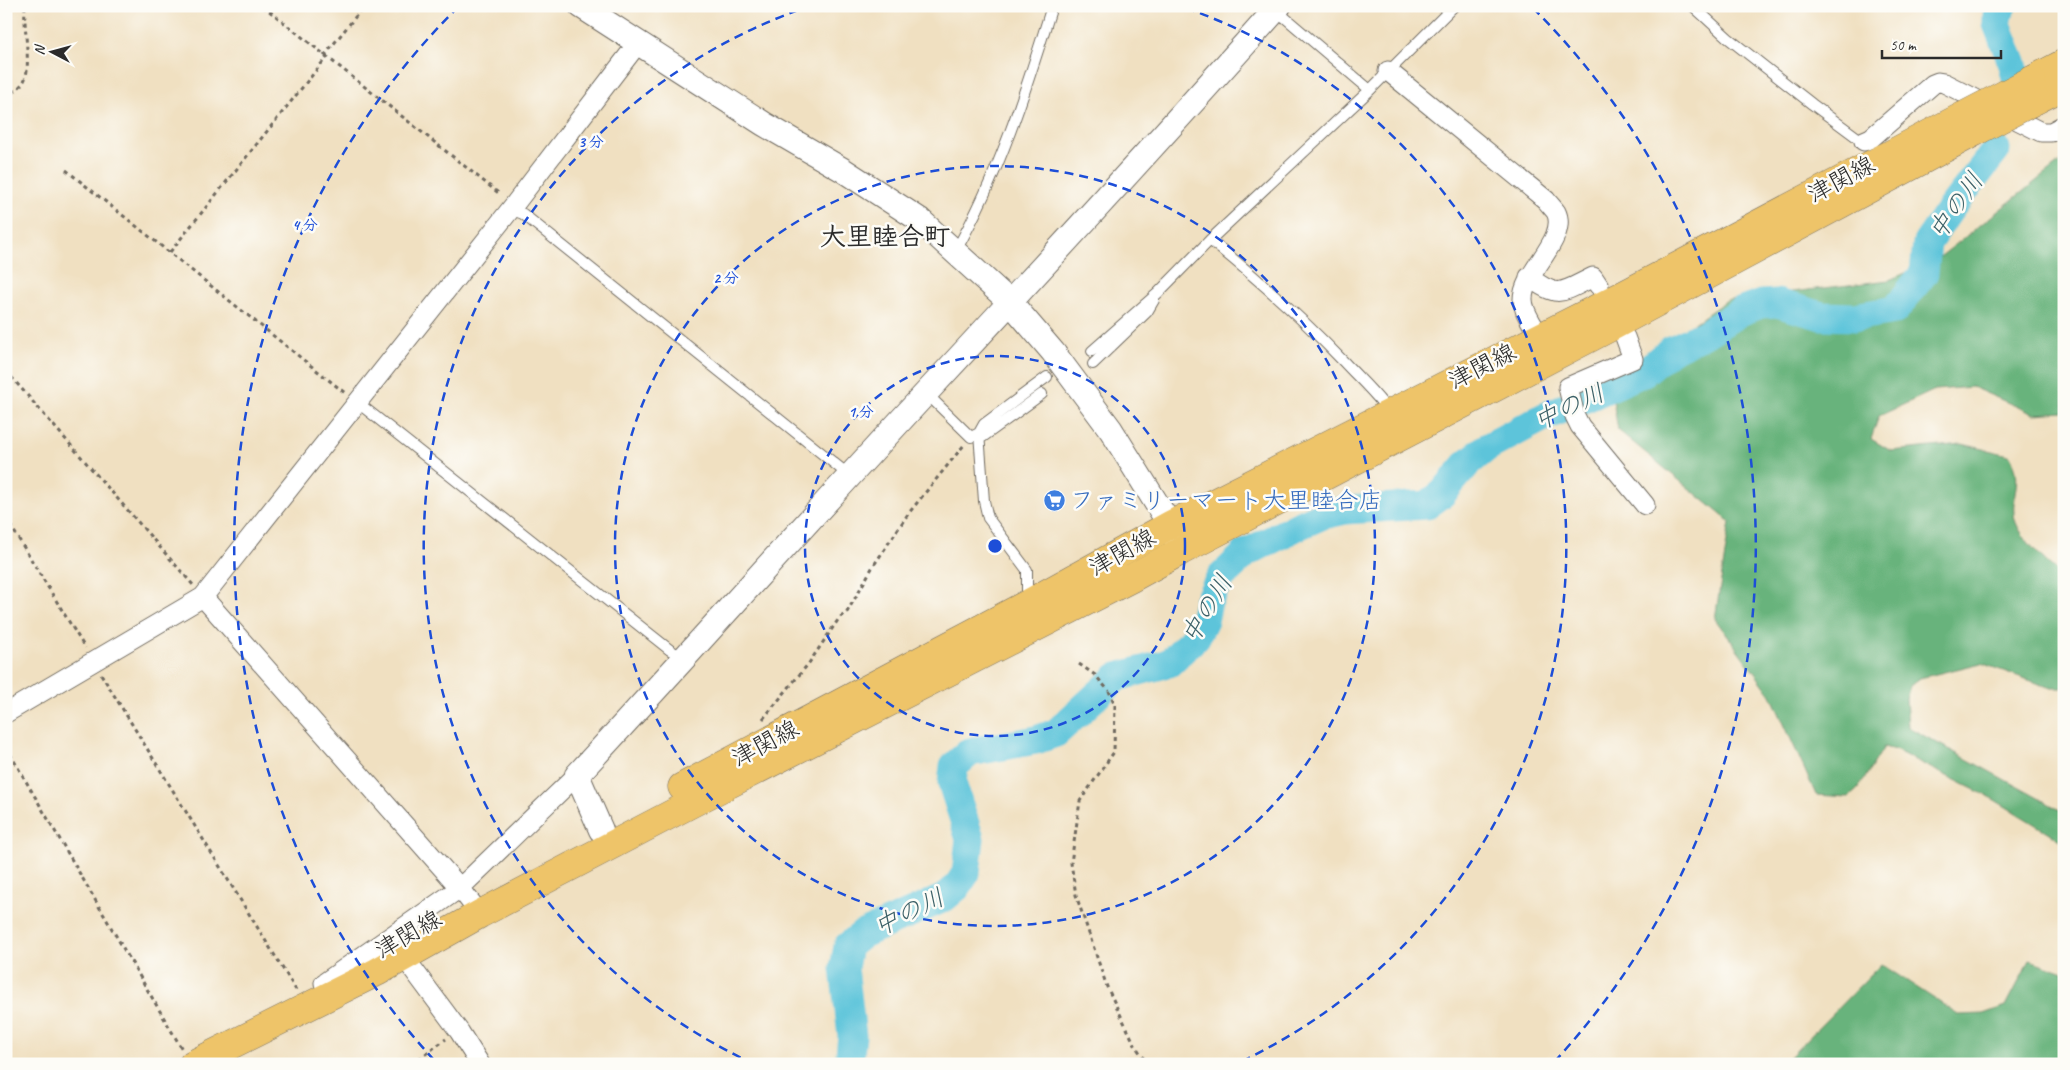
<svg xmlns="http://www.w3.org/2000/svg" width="2070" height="1070" font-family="Caveat,'Klee One',sans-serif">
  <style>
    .forest { fill: #68b37c; stroke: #4a6f54 }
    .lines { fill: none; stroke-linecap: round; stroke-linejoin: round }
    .river { stroke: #5dc4da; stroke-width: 29 }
    .service-casing { stroke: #706a60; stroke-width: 12 }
    .minor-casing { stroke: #706a60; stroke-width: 21 }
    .tertiary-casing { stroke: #706a60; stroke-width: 26 }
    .primary-casing { stroke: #706a60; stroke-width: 29 }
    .path { stroke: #706a60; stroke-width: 3; stroke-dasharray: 4 4; stroke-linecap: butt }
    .service { stroke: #fff; stroke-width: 10 }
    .minor { stroke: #fff; stroke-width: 19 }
    .tertiary { stroke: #fff; stroke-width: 24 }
    .primary { stroke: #eec469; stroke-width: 28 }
    .primary-bridge-casing { stroke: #706a60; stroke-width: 29; stroke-linecap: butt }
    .primary-bridge { stroke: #eec469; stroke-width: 28 }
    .ring { fill: none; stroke: #1d4ed8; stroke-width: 2.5; stroke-dasharray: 9 6 }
    .labels { text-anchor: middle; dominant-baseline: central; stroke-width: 5; stroke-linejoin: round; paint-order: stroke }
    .street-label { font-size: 24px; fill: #2b2b2b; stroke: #fdfcf7 }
    .shop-label { font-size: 24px; fill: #366cbe; stroke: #fdfcf7; text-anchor: start }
    .water-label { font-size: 25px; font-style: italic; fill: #3c6168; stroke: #fdfcf7 }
    .quarter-label { font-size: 26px; font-weight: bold; fill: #2b2b2b; stroke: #fdfcf7 }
    .centre { fill: #1d4ed8; stroke: #fdfcf7; stroke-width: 2.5 }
    .ring-label { font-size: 15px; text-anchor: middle; font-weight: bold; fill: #1d4ed8; stroke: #fdfcf7; stroke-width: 5; stroke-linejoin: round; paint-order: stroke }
  </style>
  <rect width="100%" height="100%" fill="#fdfcf7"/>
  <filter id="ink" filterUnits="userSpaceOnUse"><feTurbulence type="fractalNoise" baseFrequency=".02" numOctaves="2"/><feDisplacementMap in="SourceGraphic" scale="10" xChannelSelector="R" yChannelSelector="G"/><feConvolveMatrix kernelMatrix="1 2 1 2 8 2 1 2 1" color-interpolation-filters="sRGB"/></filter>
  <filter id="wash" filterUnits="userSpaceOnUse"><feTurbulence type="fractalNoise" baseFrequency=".0096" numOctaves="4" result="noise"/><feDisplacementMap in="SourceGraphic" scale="20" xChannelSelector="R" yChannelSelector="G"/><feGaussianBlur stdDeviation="1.12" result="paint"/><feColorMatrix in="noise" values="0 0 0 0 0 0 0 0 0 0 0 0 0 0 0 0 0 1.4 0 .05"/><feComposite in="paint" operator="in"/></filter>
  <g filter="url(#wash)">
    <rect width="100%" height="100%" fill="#f0e0c1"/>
    <path class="forest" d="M 2064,159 L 2064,412 L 2034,414 L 1972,387 L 1935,390 L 1879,416 L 1871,439 L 1891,451 L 1962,444 L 2009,455 C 2024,477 2012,490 2014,514 C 2015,534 2048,565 2064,576 L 2064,688 L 2051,688 L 1981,663 L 1920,678 L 1910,686 L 1906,699 L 1908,727 L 2064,812 L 2064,842 L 1993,799 L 1895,750 L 1884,747 L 1858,789 L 1849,797 L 1816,795 L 1771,695 L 1715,619 L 1730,522 L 1618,430 L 1610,383 L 1727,300 L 1889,280 L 1936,260 Z
      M 2030,960 L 2064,972 L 2064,1064 L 1783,1064 L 1881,964 L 1959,1015 L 1983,1014 L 2006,1006 Z"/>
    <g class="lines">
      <path class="river" d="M 2003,6 L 1997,15 L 1997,24 L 2013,65 L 2017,82
        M 849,1064 L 852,1036 L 844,968 L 848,946 L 863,934 L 944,898 L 957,887 L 966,873 L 970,839 L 952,783 L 954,766 L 970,752 L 1036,740 L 1056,733 L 1117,677 L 1169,663 L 1196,637 L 1204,621 L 1208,602 L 1220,578 L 1246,553 L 1298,526 L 1323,515 L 1345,510 L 1427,505 L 1442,494 L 1468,463 L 1486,448 L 1544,417 L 1644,372 L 1671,350 L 1705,334 L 1740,312 L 1761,304 L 1777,303 L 1822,316 L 1854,317 L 1895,310 L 1924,273 L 1927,243 L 1951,208 L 1996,150"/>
    </g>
  </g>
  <g filter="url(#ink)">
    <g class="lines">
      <defs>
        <path id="service" d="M 1693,6 L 1728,38 L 1812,104 L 1866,144
          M 1276,10 L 1370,90
          M 510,209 L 523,214 L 850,476
          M 1210,240 C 1257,278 1302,318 1344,362 C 1357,376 1371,389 1383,404
          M 955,252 C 999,175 1026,90 1052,6
          M 1092,351 L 1158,293 L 1210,240 L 1370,90 L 1454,6
          M 1093,364 L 1147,312 L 1154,300
          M 926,393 L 971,437 L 979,433 L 984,501 L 988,518 L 1027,570 L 1027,601
          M 357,402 L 670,650 L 685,659
          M 979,433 L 984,424 L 1047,377
          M 980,439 L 1042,394"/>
        <path id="minor" d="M 1388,71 L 1546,200 C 1549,204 1553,208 1556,212 C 1569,238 1523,272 1523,299 C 1523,310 1529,318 1534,327
          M 1864,141 L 1871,138 L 1933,84 L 1938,82 L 1944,83 L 2041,132 L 2051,132 L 2064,125
          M 1529,277 C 1559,300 1562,292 1593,277 L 1599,286
          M 1625,337 L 1633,359 L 1568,387 L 1575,416 L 1580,426 L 1645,505
          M 203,597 L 460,888 L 480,914
          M 6,713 L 203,597 L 514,205 L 638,43
          M 404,957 L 459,1031 L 480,1064
          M 324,983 L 460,888 L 577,775"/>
        <path id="tertiary" d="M 581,6 L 764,124 L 843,170 L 920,220 L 1011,303 L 1053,352 L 1111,430 L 1170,525 L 1177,542
          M 601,830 L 577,775 C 694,649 809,519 926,393 C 1045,265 1163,136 1279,6"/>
        <path id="primary" d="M 2032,80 L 2064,63
          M 2036,100 L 2064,86
          M 682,787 L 1027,604 L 1170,525 L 1625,294 L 1963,116
          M 193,1064 L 377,972 L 480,914 L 704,797 L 1132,578 L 1181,551 L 1613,326 L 1977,131"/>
      </defs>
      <use href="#service" class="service-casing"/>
      <use href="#minor" class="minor-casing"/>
      <use href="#tertiary" class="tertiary-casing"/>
      <use href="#primary" class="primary-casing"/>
      <path class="path" d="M 263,6 L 501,195
        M 324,56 L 364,6
        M 6,97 C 12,93 20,88 24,81 C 32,68 23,25 25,6
        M 66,170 L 345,393
        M 170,252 L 326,58
        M 6,371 L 193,585
        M 6,518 L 85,648
        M 1079,664 L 1095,675 L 1109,691 L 1115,705 L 1114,752 L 1080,801 L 1071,863 L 1076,895 L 1107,987 L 1135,1045 L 1147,1064
        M 101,674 L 296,990
        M 763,719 L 809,663 L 840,617 L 846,614 L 872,568 L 908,514 L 964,445
        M 6,747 L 182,1049
        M 412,1064 L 446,1039"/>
      <use href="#service" class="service"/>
      <use href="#minor" class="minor"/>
      <use href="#tertiary" class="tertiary"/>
      <use href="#primary" class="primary"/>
      <defs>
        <path id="primary-bridge" d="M 1963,116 L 2032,80
          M 1977,131 L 2036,100"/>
      </defs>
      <use href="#primary-bridge" class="primary-bridge-casing"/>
      <use href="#primary-bridge" class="primary-bridge"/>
    </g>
  </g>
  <g class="ring">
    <circle cx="995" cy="546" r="190"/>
    <circle cx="995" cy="546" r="380"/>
    <path d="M754 1064A571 571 0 0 1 804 8M1186 8A571 571 0 0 1 1236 1064"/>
    <path d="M434 1060A761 761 0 0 1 457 8M1533 8A761 761 0 0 1 1556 1060"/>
  </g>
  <defs>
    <symbol id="supermarket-disc" viewBox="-11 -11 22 22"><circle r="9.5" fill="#3f7fe0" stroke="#fdfcf7"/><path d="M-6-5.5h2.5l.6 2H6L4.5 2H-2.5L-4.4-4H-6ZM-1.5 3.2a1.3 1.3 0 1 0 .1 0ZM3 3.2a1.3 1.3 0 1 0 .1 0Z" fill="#fff"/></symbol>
  </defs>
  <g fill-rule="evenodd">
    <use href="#supermarket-disc" x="1042" y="488" width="25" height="25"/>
  </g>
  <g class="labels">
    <g class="street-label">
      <text transform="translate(1841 179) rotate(-28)">津関線</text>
      <text transform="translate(1482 366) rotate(-27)">津関線</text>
      <text transform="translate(1122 552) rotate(-29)">津関線</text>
      <text transform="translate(765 743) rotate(-28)">津関線</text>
      <text transform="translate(408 934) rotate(-30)">津関線</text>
    </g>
    <g class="shop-label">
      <text x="1070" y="500">ファミリーマート大里睦合店</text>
    </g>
    <g class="water-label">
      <text transform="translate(1956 206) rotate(-55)">中の川</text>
      <text transform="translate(1569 407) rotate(-25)">中の川</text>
      <text transform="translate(1207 609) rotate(-59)">中の川</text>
      <text transform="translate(909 912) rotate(-26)">中の川</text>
    </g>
    <g class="quarter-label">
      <text x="885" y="236">大里睦合町</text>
    </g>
  </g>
  <circle cx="995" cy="546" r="8" class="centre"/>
  <g class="ring-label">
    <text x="591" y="147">3 分</text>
    <text x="305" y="230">4 分</text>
    <text x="726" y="283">2 分</text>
    <text x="861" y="417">1 分</text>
  </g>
  <rect width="2070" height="1070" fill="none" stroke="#fdfcf7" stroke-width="25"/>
  <g transform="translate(52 52) rotate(276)" stroke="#fdfcf7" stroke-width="4" paint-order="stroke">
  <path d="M0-4L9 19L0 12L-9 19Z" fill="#2b2b2b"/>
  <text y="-8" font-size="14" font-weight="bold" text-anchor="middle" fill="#2b2b2b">N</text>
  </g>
  <path d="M1882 50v8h119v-8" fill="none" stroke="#2b2b2b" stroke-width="2.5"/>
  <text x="1890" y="50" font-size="15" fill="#2b2b2b" stroke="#fdfcf7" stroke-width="4" paint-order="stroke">50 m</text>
</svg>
